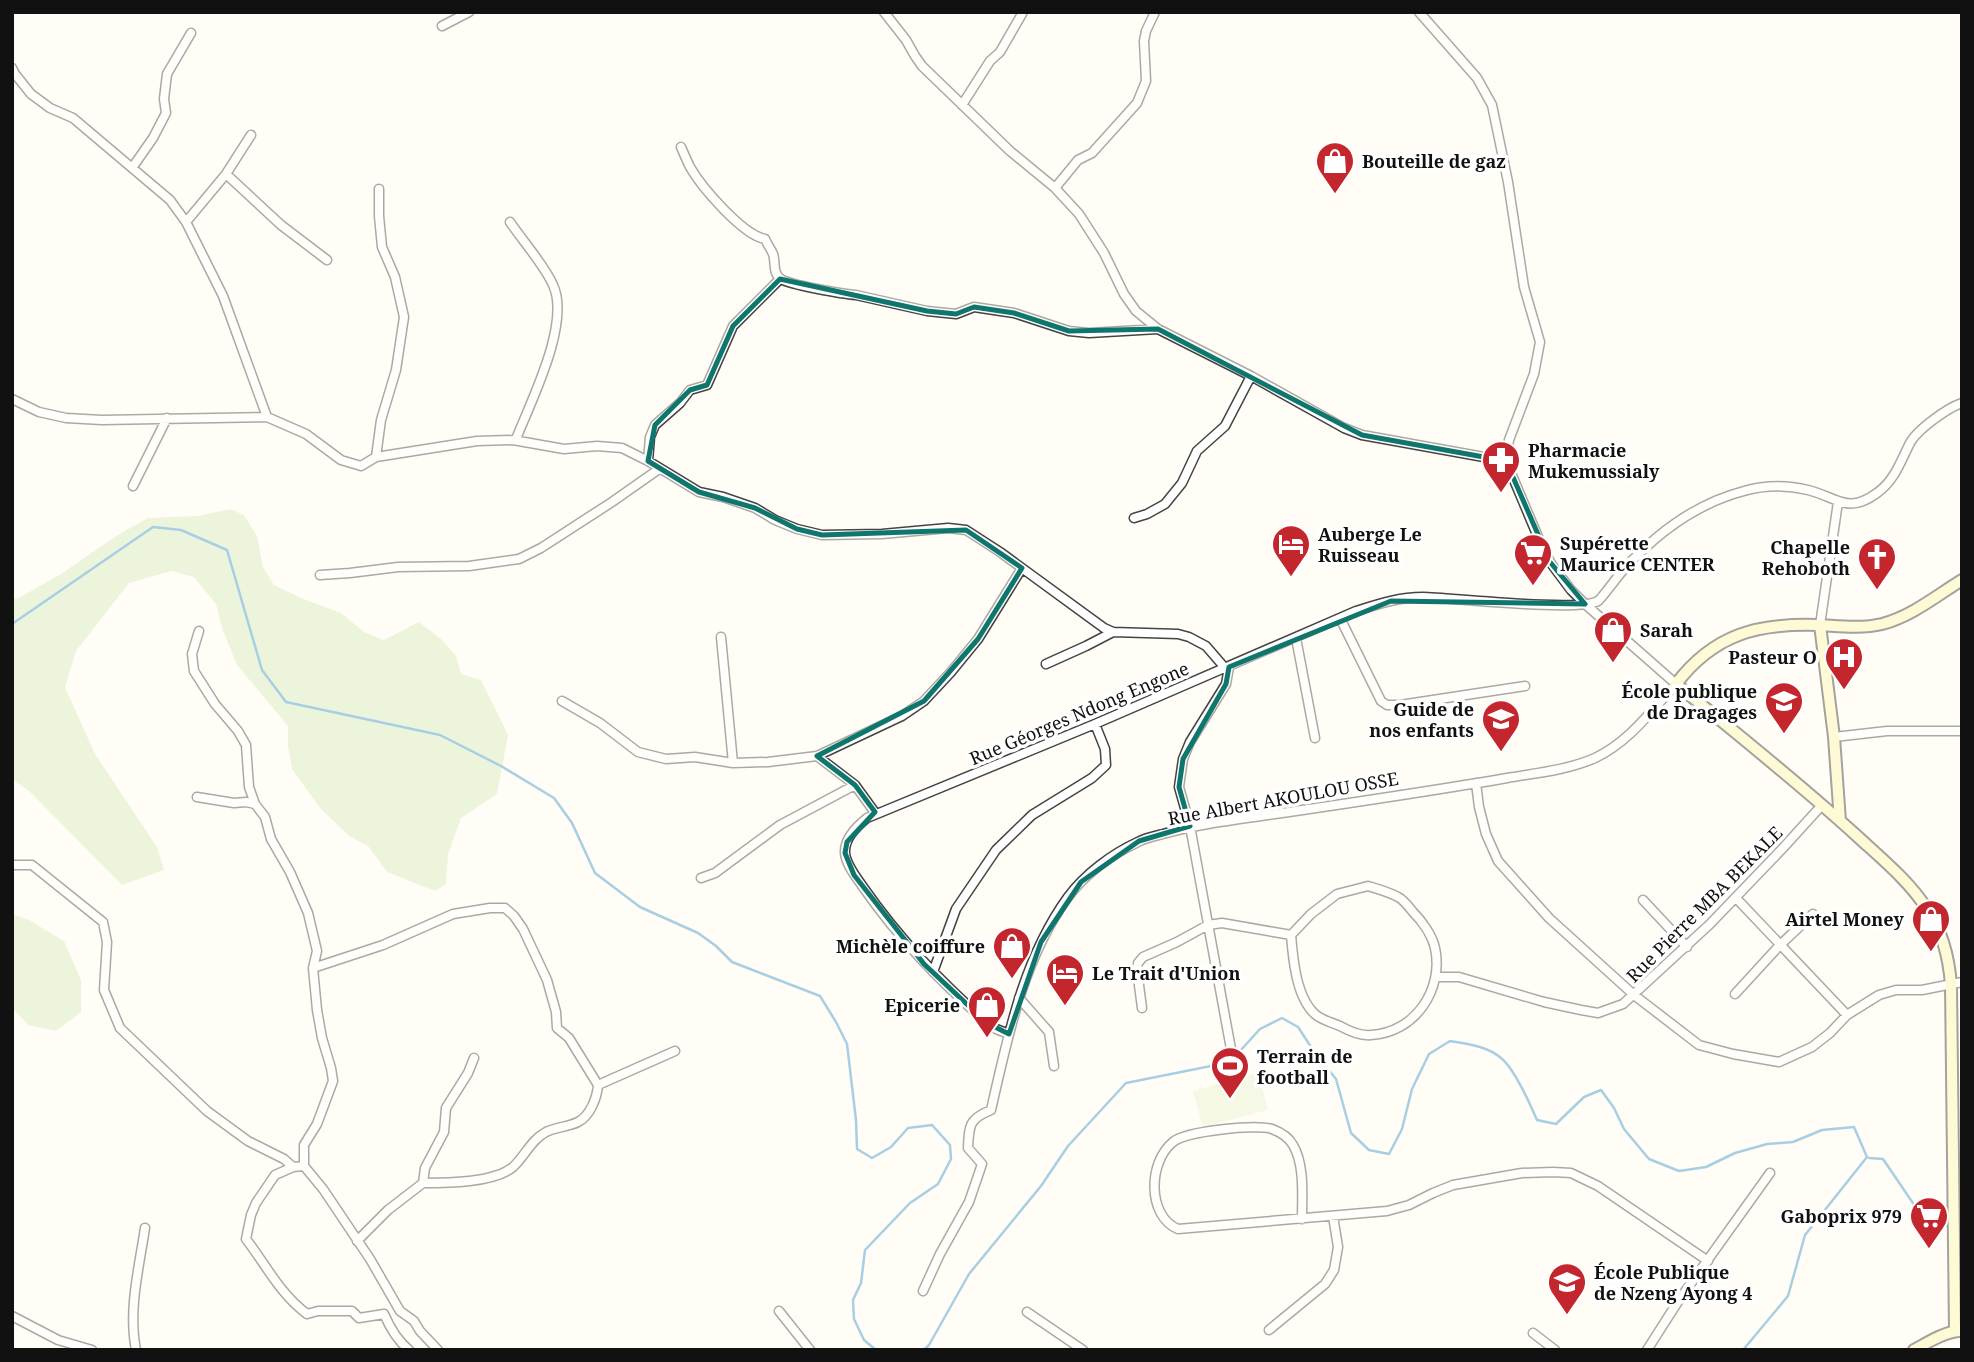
<svg xmlns="http://www.w3.org/2000/svg" width="1974" height="1362" font-family="'Noto Serif',serif">
  <style>
    .green { fill: #d5ebbd }
    .pitch { fill: #e6f2cf }
    .lines { fill: none; stroke-linecap: round; stroke-linejoin: round }
    .stream { stroke: #3f96cf; stroke-width: 2.5 }
    .minor-casing { stroke: #444; stroke-width: 11 }
    .secondary-casing { stroke: #333; stroke-width: 14 }
    .minor { stroke: #fff; stroke-width: 8 }
    .secondary { stroke: #fff6b0; stroke-width: 10 }
    .marked { fill: none; stroke: #0f766e; stroke-width: 5; stroke-linejoin: round }
    .labels { text-anchor: middle; dominant-baseline: central; stroke-width: 7; stroke-linejoin: round; paint-order: stroke }
    .poi-label { font-size: 18px; font-weight: bold; fill: #111; stroke: #fff; text-anchor: start }
    .street-label { font-size: 18px; fill: #111; stroke: #fff }
  </style>
  <rect width="100%" height="100%" fill="#fffdf5"/>
  <path class="green" d="M 230,509 L 244,515 L 257,536 L 263,567 L 274,585 L 301,598 L 341,613 L 364,632 L 384,640 L 419,622 L 441,639 L 456,656 L 461,674 L 481,680 L 508,735 L 497,794 L 461,818 L 448,854 L 446,884 L 435,891 L 387,872 L 368,846 L 349,836 L 320,808 L 292,769 L 288,746 L 288,726 L 237,665 L 222,628 L 216,604 L 194,577 L 171,571 L 129,583 L 76,651 L 65,687 L 95,754 L 157,847 L 164,870 L 122,885 L 29,791 L 12,779 L 12,599 L 17,599 L 61,574 L 116,536 L 148,518 L 198,516 Z
    M 12,914 L 29,920 L 64,941 L 81,980 L 81,1012 L 56,1031 L 28,1025 L 12,1008 Z"/>
  <path class="pitch" d="M 1258,1073 L 1268,1110 L 1203,1127 L 1193,1091 Z"/>
  <g class="lines">
    <path class="stream" d="M 12,624 L 153,527 L 181,530 L 227,550 L 262,670 L 286,702 L 440,735 L 501,766 L 554,798 L 572,823 L 595,873 L 640,907 L 698,933 L 716,946 L 732,962 L 820,996 L 836,1022 L 847,1044 L 856,1120 L 857,1149 L 872,1158 L 891,1147 L 908,1128 L 932,1125 L 950,1145 L 951,1159 L 938,1184 L 910,1203 L 865,1250 L 861,1283 L 853,1300 L 854,1319 L 864,1340 L 876,1350
      M 1869,1158 L 1883,1159 L 1921,1215 L 1930,1221 L 1952,1227
      M 924,1350 L 929,1345 L 969,1274 L 1041,1186 L 1068,1146 L 1126,1083 L 1211,1066 L 1240,1051 L 1260,1029 L 1282,1018 L 1298,1027 L 1315,1053 L 1336,1079 L 1351,1133 L 1369,1150 L 1389,1154 L 1402,1129 L 1412,1089 L 1429,1054 L 1450,1041 C 1467,1044 1487,1046 1501,1058 C 1515,1069 1530,1104 1537,1120 L 1556,1124 L 1584,1097 L 1601,1090 L 1614,1108 L 1624,1129 L 1649,1159 L 1679,1171 L 1706,1167 L 1735,1153 L 1767,1144 L 1793,1142 L 1822,1130 L 1854,1127 L 1867,1157 L 1805,1235 L 1788,1296 L 1743,1350"/>
    <defs>
      <path id="minor" d="M 884,12 L 906,40 L 915,56 L 922,66 L 1010,151 L 1055,188 L 1079,214 L 1104,253 L 1124,294 L 1136,311 L 1158,329 L 1251,376 L 1344,428 L 1362,435 L 1506,461
        M 442,26 L 469,12
        M 12,68 L 15,74 L 31,94 L 50,108 L 73,118 L 170,200 L 186,222 L 223,296 L 267,417
        M 962,105 L 990,61 L 1000,52 L 1023,12
        M 681,147 C 684,154 687,161 690,167 C 702,188 743,235 765,239 C 767,244 771,249 773,254 C 776,262 772,273 781,279 C 790,285 843,294 856,295 L 927,311 L 956,314 L 974,307 L 1014,313 L 1069,331 L 1089,333 L 1158,329
        M 132,168 L 153,138 L 166,113 L 164,99 L 167,74 L 191,33
        M 226,174 L 281,225 L 327,260
        M 1055,188 L 1078,160 L 1092,153 L 1137,103 L 1146,81 L 1144,41 L 1146,31 L 1155,12
        M 186,222 L 226,174 L 251,135
        M 510,222 C 522,240 545,266 553,285 C 571,323 531,401 516,439 L 513,440
        M 12,399 L 39,412 L 66,418 L 102,420 L 267,417 L 306,434 L 341,460 L 361,466 L 376,457 L 477,441 L 513,440 L 564,449 L 597,446 L 622,448 L 648,461 L 699,492 L 723,497 L 755,508 L 775,520 L 797,529 L 822,535 L 882,534 L 948,528 L 966,530 L 1000,552 L 1104,628 L 1113,632 L 1178,634 L 1189,637 L 1206,646 L 1225,668
        M 376,457 L 381,420 L 396,370 L 404,317 L 395,277 L 382,247 L 379,216 L 379,189
        M 648,461 L 650,437 L 655,425 L 680,403 L 690,390 L 707,385 L 733,326 L 780,279
        M 133,486 L 167,418
        M 1134,518 L 1147,514 L 1165,504 L 1182,483 L 1197,451 L 1225,426 L 1251,376
        M 320,575 L 350,573 L 398,567 L 469,566 L 519,559 L 541,548 L 612,502 L 659,469
        M 1340,618 L 1381,701 L 1387,705 L 1400,705 L 1525,686
        M 1820,625 L 1838,502
        M 199,631 L 192,654 L 194,671 L 215,704 L 238,731 L 246,745 L 249,787 L 255,804
        M 721,637 L 733,763
        M 1296,638 L 1315,738
        M 1046,664 L 1086,646 L 1113,632
        M 1229,667 L 1226,684 L 1190,742 L 1183,759 L 1179,787 L 1190,826 L 1231,1049
        M 562,701 L 600,723 L 638,752 L 666,759 L 695,757 L 733,763 L 768,762 L 817,756 L 902,716 L 924,701 L 951,672 L 978,639 L 1022,568
        M 1834,737 L 1887,731 L 1962,731
        M 817,756 L 855,785 L 876,814
        M 1476,783 L 1479,807 L 1486,834 L 1498,861 L 1549,918 L 1634,995 L 1699,1045 L 1733,1054 L 1779,1062 L 1812,1047 L 1830,1033 L 1847,1015 L 1879,995 L 1896,990 L 1922,990 L 1962,982
        M 197,797 L 234,803 L 246,802 L 255,804 L 265,817 L 271,839 L 290,872 L 308,913 L 317,951 L 313,968 L 317,1010 L 322,1038 L 331,1068 L 333,1081 L 317,1124 L 304,1145 L 304,1166 L 323,1189 L 370,1259 L 400,1311 L 414,1321 L 420,1331 L 438,1350
        M 12,865 L 32,865 L 103,922 L 107,942 L 104,990 L 120,1028 L 207,1111 L 248,1141 L 284,1159 L 293,1167 L 304,1166
        M 701,878 L 715,873 L 780,825 L 855,785
        M 1368,886 C 1378,889 1389,892 1398,897 C 1404,900 1409,907 1413,912 C 1422,921 1432,935 1435,948 C 1444,989 1415,1033 1371,1035 C 1361,1036 1349,1031 1340,1026 C 1333,1023 1322,1020 1316,1015 C 1296,998 1293,959 1291,935 L 1311,914 L 1337,894 Z
        M 1736,898 L 1847,1015
        M 1643,900 L 1687,947
        M 313,968 L 383,945 L 453,914 L 490,908 L 505,908 L 514,916 L 523,929 L 547,980 L 556,1012 L 557,1028 L 569,1038 L 598,1085 C 597,1098 590,1116 578,1122 C 568,1127 556,1127 546,1132 C 531,1140 525,1156 513,1167 C 494,1183 446,1183 423,1183
        M 933,972 L 956,909 L 996,850 L 1032,815 L 1092,778 L 1106,765 L 1105,749 L 1095,724
        M 1436,977 L 1459,977 L 1544,1002 L 1581,1010 L 1598,1013 L 1623,1004 L 1710,924 L 1783,848 L 1822,805
        M 1735,994 L 1780,945 L 1813,914
        M 1019,998 L 1049,1032 L 1054,1066
        M 1142,1008 L 1137,970 L 1138,963 L 1143,957 L 1177,942 L 1208,925 L 1222,923 L 1291,935
        M 1009,1034 L 996,1029 L 987,1023 C 939,980 900,940 863,887 C 857,878 846,865 845,853 C 844,839 857,826 867,818 L 1095,724 L 1356,611 C 1378,604 1399,597 1423,597 C 1453,598 1580,612 1598,601 C 1602,598 1620,573 1625,568 C 1657,533 1698,503 1744,491 C 1765,485 1787,485 1808,490 C 1837,497 1847,515 1877,493 C 1894,481 1900,463 1909,445 C 1915,431 1947,408 1962,403
        M 598,1085 L 675,1051
        M 293,1167 L 275,1175 L 256,1203 L 251,1215 L 246,1239 C 266,1265 280,1294 307,1314 L 318,1311 L 352,1311 L 359,1318 L 384,1314 C 390,1328 398,1341 409,1350
        M 1302,1219 C 1302,1197 1305,1165 1293,1145 C 1289,1138 1280,1132 1272,1129 C 1256,1124 1186,1131 1173,1142 C 1148,1162 1147,1216 1178,1229 L 1387,1211 L 1409,1205 L 1433,1193 L 1453,1185 L 1522,1173 L 1553,1172 L 1571,1173 L 1598,1186 L 1708,1261
        M 357,1241 L 388,1210 L 423,1183 L 425,1168 L 444,1132 L 446,1108 L 468,1073 L 474,1058
        M 923,1291 L 940,1254 L 969,1202 L 982,1164 L 968,1148 C 969,1125 969,1119 991,1110 C 1008,1036 1023,959 1068,897 C 1085,874 1112,854 1138,842 C 1145,838 1155,836 1163,834 C 1202,823 1242,819 1282,813 C 1357,802 1432,791 1507,778 C 1536,773 1568,770 1595,758 C 1629,742 1651,711 1676,684 L 1585,604 L 1571,590 L 1550,562 L 1538,537 L 1506,461 L 1509,440 L 1534,374 L 1540,342 L 1524,287 L 1508,182 L 1492,105 L 1477,78 L 1419,12
        M 779,1311 L 810,1350
        M 1027,1312 L 1083,1350
        M 12,1316 L 58,1340 L 92,1350
        M 1269,1330 L 1325,1284 L 1334,1270 L 1338,1247 L 1333,1216
        M 1533,1333 L 1555,1350
        M 136,1350 C 128,1310 139,1268 145,1228
        M 1647,1350 L 1679,1300 L 1770,1173"/>
      <path id="secondary" d="M 1820,625 L 1834,737 L 1840,821
        M 1955,1331 L 1951,985 C 1949,958 1943,932 1927,909 C 1909,881 1882,859 1857,836 C 1799,783 1737,734 1676,684 C 1714,634 1758,623 1818,625 C 1839,626 1861,629 1882,624 C 1912,616 1936,596 1962,580
        M 1914,1350 C 1927,1343 1944,1332 1959,1331"/>
    </defs>
    <use href="#minor" class="minor-casing"/>
    <use href="#secondary" class="secondary-casing"/>
    <use href="#minor" class="minor"/>
    <use href="#secondary" class="secondary"/>
  </g>
  <path d="M0 0H1974V1362H0ZM 780,279 L 927,311 L 956,314 L 974,307 L 1014,313 L 1069,331 L 1158,329 L 1362,435 L 1506,461 L 1550,562 L 1585,604 L 1391,601 L 1229,667 L 1226,684 L 1183,759 L 1179,787 L 1190,826 L 1139,841 L 1081,882 L 1041,942 L 1009,1034 L 987,1023 L 924,964 L 854,875 L 845,853 L 847,842 L 875,812 L 855,785 L 817,756 L 924,701 L 978,639 L 1022,568 L 966,530 L 822,535 L 797,529 L 755,508 L 699,492 L 648,461 L 655,425 L 690,390 L 707,385 L 733,326 Z" fill="#fffdf5" fill-opacity=".55" fill-rule="evenodd"/>
  <path class="marked" d="M 780,279 L 927,311 L 956,314 L 974,307 L 1014,313 L 1069,331 L 1158,329 L 1362,435 L 1506,461 L 1550,562 L 1585,604 L 1391,601 L 1229,667 L 1226,684 L 1183,759 L 1179,787 L 1190,826 L 1139,841 L 1081,882 L 1041,942 L 1009,1034 L 987,1023 L 924,964 L 854,875 L 845,853 L 847,842 L 875,812 L 855,785 L 817,756 L 924,701 L 978,639 L 1022,568 L 966,530 L 822,535 L 797,529 L 755,508 L 699,492 L 648,461 L 655,425 L 690,390 L 707,385 L 733,326 Z"/>
  <defs>
    <symbol id="shop-pin" viewBox="-11 -11 22 30"><path d="M0 17L-7.5 6A9.5 9.5 0 1 1 7.5 6Z" fill="#c4262e" stroke="#fff"/><path d="M-5-2.5h2.3a2.7 3.5 0 0 1 5.4 0H5L5.5 6h-11ZM-1.5-2.5h3a1.5 2.3 0 0 0-3 0Z" fill="#fff"/></symbol>
    <symbol id="pharmacy-pin" viewBox="-11 -11 22 30"><path d="M0 17L-7.5 6A9.5 9.5 0 1 1 7.5 6Z" fill="#c4262e" stroke="#fff"/><path d="M-2-6h4v4h4v4h-4v4h-4v-4h-4v-4h4Z" fill="#fff"/></symbol>
    <symbol id="hotel-pin" viewBox="-11 -11 22 30"><path d="M0 17L-7.5 6A9.5 9.5 0 1 1 7.5 6Z" fill="#c4262e" stroke="#fff"/><path d="M-6-4.5h1.5V1H6V5H4.5V3h-9V5H-6ZM-4 0a1.8 1.8 0 1 1 3.6 0ZM.5 0V-2.5h3Q6-2.5 6 0Z" fill="#fff"/></symbol>
    <symbol id="supermarket-pin" viewBox="-11 -11 22 30"><path d="M0 17L-7.5 6A9.5 9.5 0 1 1 7.5 6Z" fill="#c4262e" stroke="#fff"/><path d="M-6-5.5h2.5l.6 2H6L4.5 2H-2.5L-4.4-4H-6ZM-1.5 3.2a1.3 1.3 0 1 0 .1 0ZM3 3.2a1.3 1.3 0 1 0 .1 0Z" fill="#fff"/></symbol>
    <symbol id="church-pin" viewBox="-11 -11 22 30"><path d="M0 17L-7.5 6A9.5 9.5 0 1 1 7.5 6Z" fill="#c4262e" stroke="#fff"/><path d="M-1.2-6h2.4v3.5h3.3v2.4h-3.3V6h-2.4V-.1h-3.3v-2.4h3.3Z" fill="#fff"/></symbol>
    <symbol id="hospital-pin" viewBox="-11 -11 22 30"><path d="M0 17L-7.5 6A9.5 9.5 0 1 1 7.5 6Z" fill="#c4262e" stroke="#fff"/><path d="M-5-5h3v3.5h4V-5h3V5h-3V1.5h-4V5h-3Z" fill="#fff"/></symbol>
    <symbol id="school-pin" viewBox="-11 -11 22 30"><path d="M0 17L-7.5 6A9.5 9.5 0 1 1 7.5 6Z" fill="#c4262e" stroke="#fff"/><path d="M0-5L7-2L0 1L-7-2ZM-4 1L0 2.5L4 1V4Q0 6-4 4Z" fill="#fff"/></symbol>
    <symbol id="stadium-pin" viewBox="-11 -11 22 30"><path d="M0 17L-7.5 6A9.5 9.5 0 1 1 7.5 6Z" fill="#c4262e" stroke="#fff"/><path d="M0-5a6.5 5 0 1 0 0 10a6.5 5 0 1 0 0-10ZM-3.5-1.8h7v3.6h-7Z" fill="#fff"/></symbol>
  </defs>
  <g fill-rule="evenodd">
    <use href="#shop-pin" x="1313" y="139" width="44" height="60"/>
    <use href="#pharmacy-pin" x="1479" y="438" width="44" height="60"/>
    <use href="#hotel-pin" x="1269" y="522" width="44" height="60"/>
    <use href="#supermarket-pin" x="1511" y="531" width="44" height="60"/>
    <use href="#church-pin" x="1855" y="535" width="44" height="60"/>
    <use href="#shop-pin" x="1591" y="608" width="44" height="60"/>
    <use href="#hospital-pin" x="1822" y="635" width="44" height="60"/>
    <use href="#school-pin" x="1762" y="679" width="44" height="60"/>
    <use href="#school-pin" x="1479" y="697" width="44" height="60"/>
    <use href="#shop-pin" x="1909" y="897" width="44" height="60"/>
    <use href="#shop-pin" x="990" y="924" width="44" height="60"/>
    <use href="#hotel-pin" x="1043" y="951" width="44" height="60"/>
    <use href="#shop-pin" x="965" y="983" width="44" height="60"/>
    <use href="#stadium-pin" x="1208" y="1044" width="44" height="60"/>
    <use href="#supermarket-pin" x="1907" y="1194" width="44" height="60"/>
    <use href="#school-pin" x="1545" y="1260" width="44" height="60"/>
  </g>
  <g class="labels">
    <g class="poi-label">
      <text x="1362" y="161">Bouteille de gaz</text>
      <text x="1528" y="450">Pharmacie<tspan x="1528" dy="21">Mukemussialy</tspan></text>
      <text x="1318" y="534">Auberge Le<tspan x="1318" dy="21">Ruisseau</tspan></text>
      <text x="1560" y="543">Supérette<tspan x="1560" dy="21">Maurice CENTER</tspan></text>
      <text x="1850" y="547" text-anchor="end">Chapelle<tspan x="1850" dy="21">Rehoboth</tspan></text>
      <text x="1640" y="630">Sarah</text>
      <text x="1817" y="657" text-anchor="end">Pasteur O</text>
      <text x="1757" y="691" text-anchor="end">École publique<tspan x="1757" dy="21">de Dragages</tspan></text>
      <text x="1474" y="709" text-anchor="end">Guide de<tspan x="1474" dy="21">nos enfants</tspan></text>
      <text x="1904" y="919" text-anchor="end">Airtel Money</text>
      <text x="985" y="946" text-anchor="end">Michèle coiffure</text>
      <text x="1092" y="973">Le Trait d'Union</text>
      <text x="960" y="1005" text-anchor="end">Epicerie</text>
      <text x="1257" y="1056">Terrain de<tspan x="1257" dy="21">football</tspan></text>
      <text x="1902" y="1216" text-anchor="end">Gaboprix 979</text>
      <text x="1594" y="1272">École Publique<tspan x="1594" dy="21">de Nzeng Ayong 4</tspan></text>
    </g>
    <g class="street-label">
      <text transform="translate(1079 713) rotate(-23)">Rue Géorges Ndong Engone</text>
      <text transform="translate(1283 798) rotate(-10)">Rue Albert AKOULOU OSSE</text>
      <text transform="translate(1704 904) rotate(-45)">Rue Pierre MBA BEKALE</text>
    </g>
  </g>
  <rect width="1974" height="1362" fill="none" stroke="#111111" stroke-width="28"/>
</svg>
